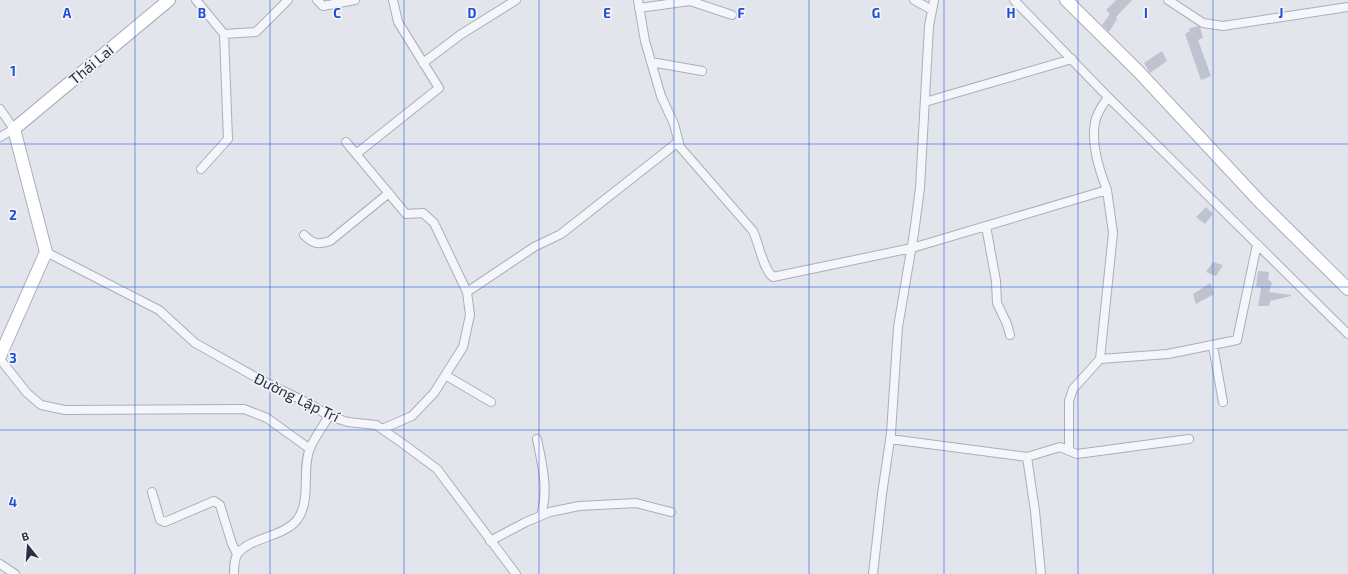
<svg xmlns="http://www.w3.org/2000/svg" width="1348" height="574" font-family="'Exo 2',sans-serif">
  <style>
    .building { fill: #bfc3cf }
    .lines { fill: none; stroke-linecap: round; stroke-linejoin: round }
    .street-casing { stroke: #aaafb9; stroke-width: 10 }
    .secondary-casing { stroke: #aaafb9; stroke-width: 14 }
    .street { stroke: #f5f6f9; stroke-width: 8 }
    .secondary { stroke: #fff; stroke-width: 12 }
    .grid { fill: none; stroke: #1d4ed8; stroke-width: 1; stroke-opacity: 0.55 }
    .labels { text-anchor: middle; dominant-baseline: central; stroke-width: 3.5; stroke-linejoin: round; paint-order: stroke }
    .street-label { font-size: 15px; fill: #283045; stroke: #f2f4f8 }
    .grid-label { font-size: 13px; text-anchor: middle; font-weight: bold; fill: #1d4ed8; stroke: #f2f4f8; stroke-width: 3.5; stroke-linejoin: round; paint-order: stroke }
  </style>
  <rect width="100%" height="100%" fill="#e2e5eb"/>
  <path class="building" d="M 1116,0 L 1132,0 L 1116,17 L 1117,19 L 1109,32 L 1102,25 L 1110,14 L 1106,10 Z
    M 1197,26 L 1200,27 L 1203,38 L 1198,40 L 1211,76 L 1201,80 L 1185,34 L 1190,31 L 1189,29 Z
    M 1162,51 L 1167,61 L 1150,73 L 1144,63 Z
    M 1206,207 L 1213,214 L 1205,224 L 1196,217 Z
    M 1213,262 L 1223,265 L 1216,276 L 1206,272 Z
    M 1258,271 L 1269,272 L 1268,279 L 1272,283 L 1269,292 L 1291,295 L 1291,296 L 1270,301 L 1270,305 L 1266,306 L 1258,306 L 1261,288 L 1256,287 Z
    M 1210,283 L 1214,294 L 1196,304 L 1193,294 Z"/>
  <g class="lines">
    <defs>
      <path id="street" d="M 196,0 L 224,34 L 256,32 L 288,0
        M 317,0 L 323,6 L 355,0
        M 638,0 L 645,41 L 661,96 L 674,124 L 680,147 L 753,231 C 759,244 763,269 773,277 L 912,248 L 1107,190 L 1113,233 L 1100,359 L 1168,354 L 1237,340 L 1257,244
        M 914,0 L 932,10
        M 1014,0 L 1108,97 L 1348,334
        M 1168,0 L 1203,23 L 1223,26 L 1348,7
        M 639,8 L 690,1 L 732,15
        M 651,62 L 702,71
        M 423,63 L 460,35 L 516,0
        M 925,102 L 1072,59
        M 0,109 L 14,129 L 0,137
        M 346,142 L 406,214 L 423,213 L 434,223 L 467,292 L 470,315 L 463,347 L 434,393 L 412,416 L 382,429
        M 356,154 L 439,88 L 398,22 L 393,0
        M 201,169 L 228,139 L 224,34
        M 1107,190 C 1099,169 1091,145 1095,122 C 1097,113 1103,104 1108,97
        M 986,226 L 996,281 L 997,303 L 1007,324 L 1010,335
        M 304,235 C 313,244 318,245 330,241 L 389,193
        M 46,252 L 159,310 L 195,343 L 259,379 L 310,404 L 329,416 L 348,422 L 376,425 L 402,443 L 437,469 L 516,574
        M 467,292 L 534,247 L 561,234 L 678,142
        M 1213,346 L 1223,402
        M 0,359 L 27,393 L 41,405 L 65,410 L 244,409 L 267,418 L 310,449
        M 445,375 L 491,402
        M 537,439 C 542,464 549,490 541,515
        M 890,439 L 1027,457 L 1060,447 L 1077,454 L 1189,439
        M 1069,451 L 1069,401 L 1073,389 L 1100,359
        M 1027,457 L 1035,511 L 1041,574
        M 152,492 L 160,520 L 165,522 L 214,501 L 220,505 L 232,544 L 237,554
        M 490,541 L 526,522 L 550,512 L 579,506 L 636,503 L 671,512
        M 0,564 L 15,574
        M 234,574 C 234,567 234,559 238,553 C 252,537 283,537 297,520 C 312,500 301,470 310,448 C 315,437 323,426 329,416
        M 873,574 L 882,494 L 891,433 L 898,327 L 914,233 L 920,188 L 929,26 L 934,0"/>
      <path id="secondary" d="M 1066,0 L 1139,72 L 1260,202 L 1348,289
        M 0,356 L 46,252 L 14,129 L 169,0"/>
    </defs>
    <use href="#street" class="street-casing"/>
    <use href="#secondary" class="secondary-casing"/>
    <use href="#street" class="street"/>
    <use href="#secondary" class="secondary"/>
  </g>
  <path class="grid" d="M 135,0 L 135,574M 270,0 L 270,574M 404,0 L 404,574M 539,0 L 539,574M 674,0 L 674,574M 809,0 L 809,574M 944,0 L 944,574M 1078,0 L 1078,574M 1213,0 L 1213,574M 0,144 L 1348,144M 0,287 L 1348,287M 0,430 L 1348,430"/>
  <g class="labels">
    <g class="street-label">
      <text transform="translate(91 64) rotate(-40)">Thái Lai</text>
      <text transform="translate(297 397) rotate(26)">Đường Lập Trí</text>
    </g>
  </g>
  <g class="grid-label">
    <text x="67" y="18">A</text>
    <text x="202" y="18">B</text>
    <text x="337" y="18">C</text>
    <text x="472" y="18">D</text>
    <text x="607" y="18">E</text>
    <text x="741" y="18">F</text>
    <text x="876" y="18">G</text>
    <text x="1011" y="18">H</text>
    <text x="1146" y="18">I</text>
    <text x="1281" y="18">J</text>
    <text x="13" y="76">1</text>
    <text x="13" y="220">2</text>
    <text x="13" y="363">3</text>
    <text x="13" y="507">4</text>
  </g>
  <g transform="translate(28 546) rotate(343)" stroke="#f2f4f8" stroke-width="3" paint-order="stroke">
  <path d="M0-3L7 15L0 10L-7 15Z" fill="#283045"/>
  <text y="-6" font-size="11" font-weight="bold" text-anchor="middle" fill="#283045">B</text>
  </g>
</svg>
